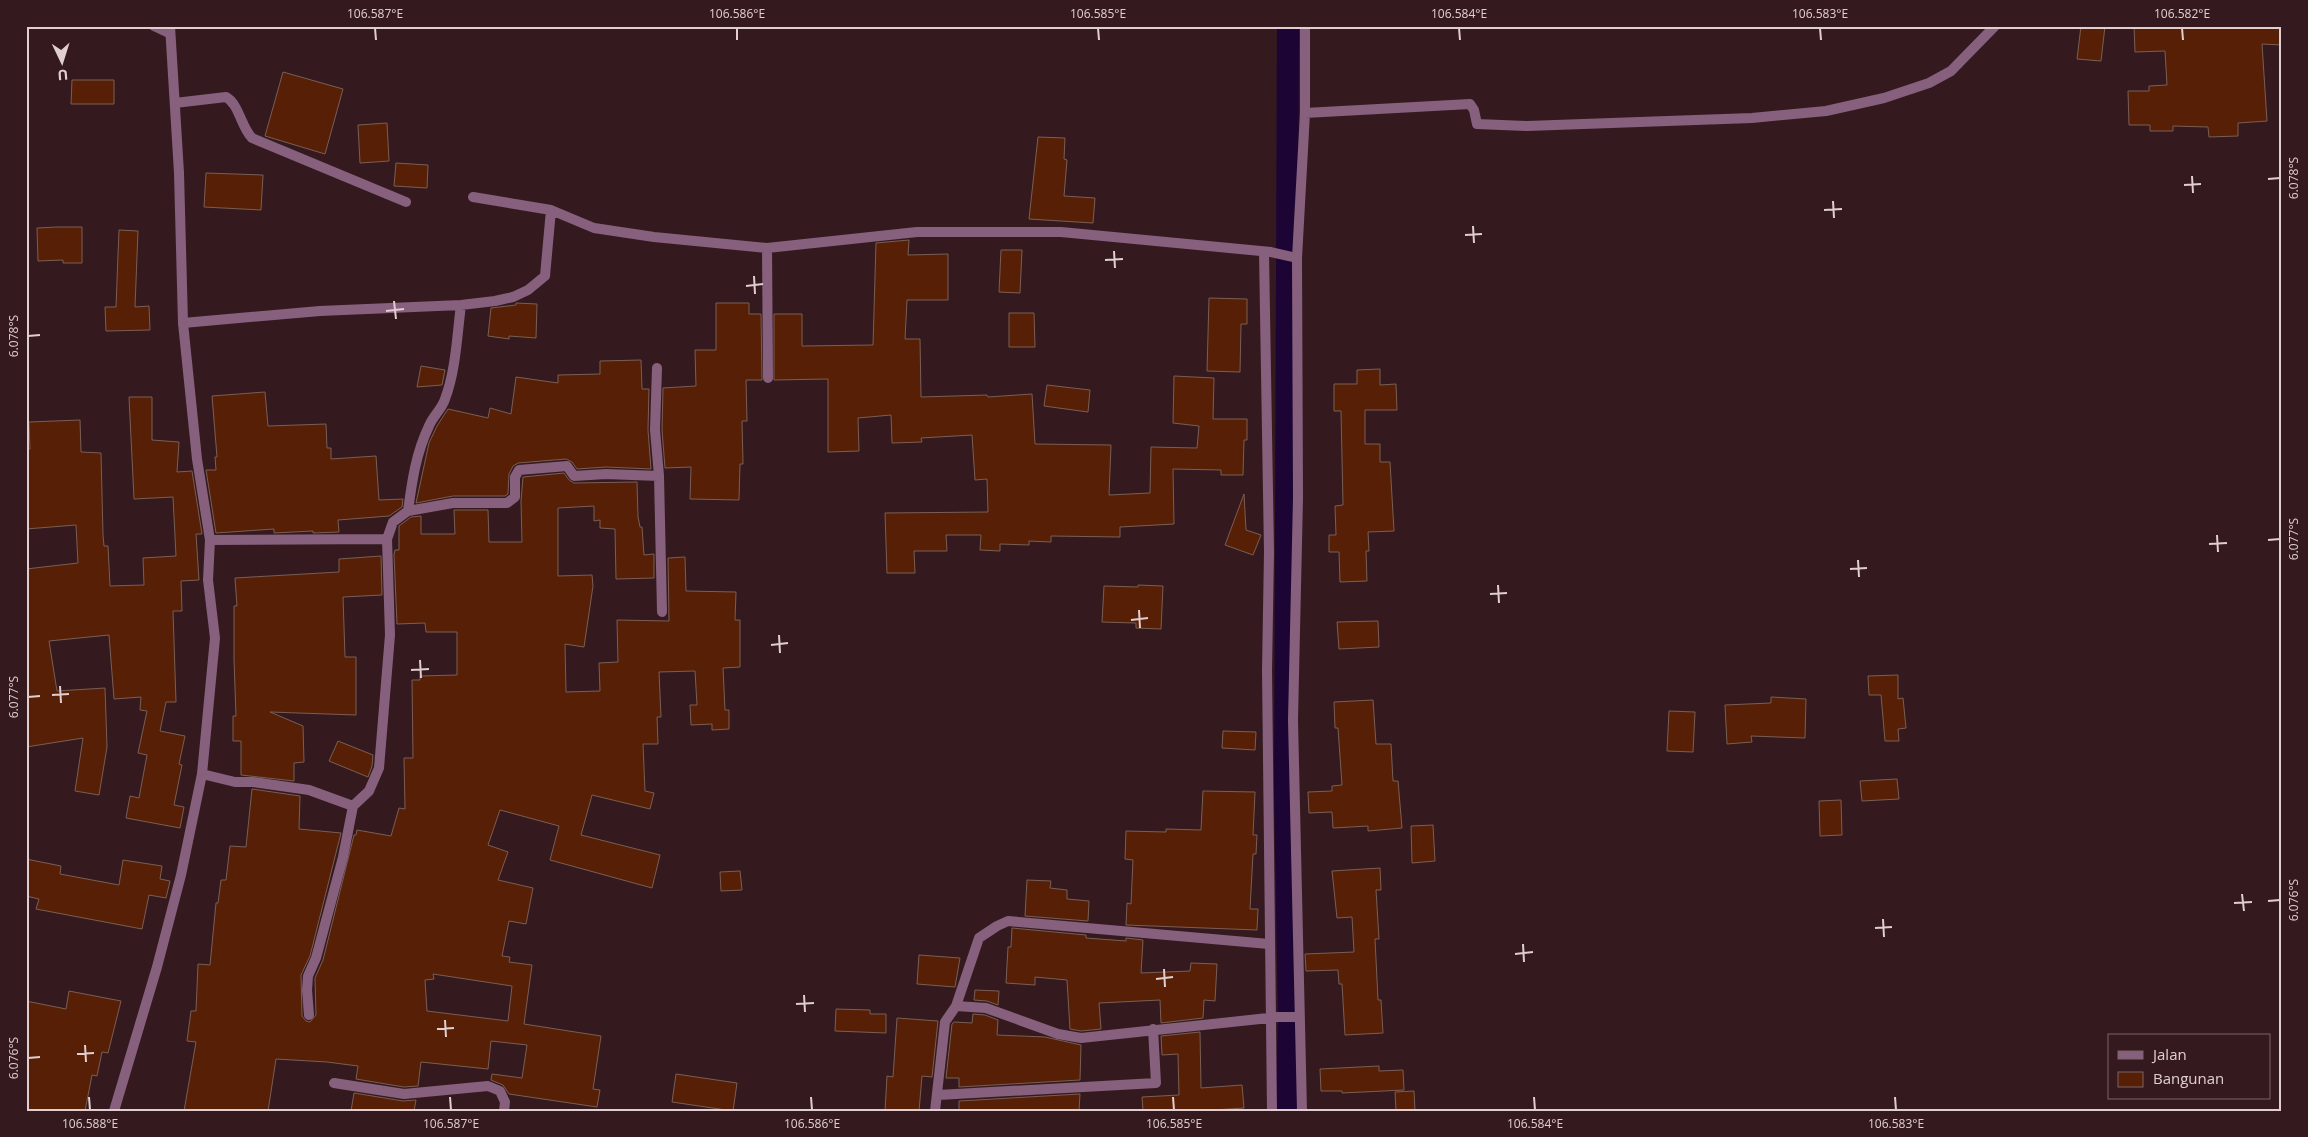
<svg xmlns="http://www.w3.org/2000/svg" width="2308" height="1137" font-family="'Open Sans',sans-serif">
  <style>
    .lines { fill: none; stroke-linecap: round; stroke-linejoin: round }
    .canal { stroke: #1c0434; stroke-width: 22 }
    .building { fill: #572006; stroke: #7a5e53; fill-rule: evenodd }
    .minor { stroke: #87607e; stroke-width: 10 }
    .tertiary { stroke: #87607e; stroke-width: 10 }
    .ticks { fill: none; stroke: #e0ced0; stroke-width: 2 }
    .neatline { fill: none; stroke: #e0ced0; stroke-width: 2 }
    .ticks-label { font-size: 12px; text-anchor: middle; fill: #e0ced0 }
  </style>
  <rect width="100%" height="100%" fill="#341a1f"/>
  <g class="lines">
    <path class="canal" d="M 1286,1111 L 1289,1019 L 1285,789 L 1288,26"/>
  </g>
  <path class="building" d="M 2081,26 L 2105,26 L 2101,61 L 2077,59 Z
    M 2134,26 L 2282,26 L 2282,45 L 2262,44 L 2267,121 L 2238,123 L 2238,136 L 2209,137 L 2208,127 L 2173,126 L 2173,131 L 2150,131 L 2150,125 L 2129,125 L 2128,91 L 2149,91 L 2149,86 L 2167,85 L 2165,51 L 2135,52 Z
    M 283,72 L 343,89 L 325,154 L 265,136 Z
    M 72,80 L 114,80 L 114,104 L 71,104 Z
    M 387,123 L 389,161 L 360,163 L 358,125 Z
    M 1038,137 L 1065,138 L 1064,159 L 1067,160 L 1064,196 L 1095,198 L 1093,223 L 1029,219 Z
    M 396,163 L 428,165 L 427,188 L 394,186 Z
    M 206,173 L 263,175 L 261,210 L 204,207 Z
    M 57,227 L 82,227 L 82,263 L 63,263 L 63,260 L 38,261 L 37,228 Z
    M 119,230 L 138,231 L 135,307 L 149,306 L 150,330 L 106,331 L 105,307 L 116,307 Z
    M 909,240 L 908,255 L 948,254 L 948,300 L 907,300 L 905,339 L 920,339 L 921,397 L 987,395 L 988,397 L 1032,394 L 1035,444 L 1111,445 L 1109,495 L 1150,493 L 1151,447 L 1197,448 L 1199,426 L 1173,423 L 1174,376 L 1214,378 L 1213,419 L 1247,419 L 1247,440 L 1244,440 L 1243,475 L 1221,475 L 1221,470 L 1173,469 L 1174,524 L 1120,527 L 1120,537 L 1051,536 L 1051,542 L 1029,541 L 1029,545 L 1000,544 L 1000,551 L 980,550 L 981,535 L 946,535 L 947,551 L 914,551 L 915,573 L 887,573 L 885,513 L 988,512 L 987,479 L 975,480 L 972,435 L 921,438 L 922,442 L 892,443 L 891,415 L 858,418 L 859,451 L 828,452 L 828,379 L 774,380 L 774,314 L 802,314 L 802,346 L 873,345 L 876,243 Z
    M 1001,250 L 1022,250 L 1020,293 L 999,292 Z
    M 1209,298 L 1247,299 L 1247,324 L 1241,324 L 1240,372 L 1207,371 Z
    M 516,303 L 537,304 L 536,338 L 509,336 L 509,339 L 488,336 L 491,308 L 516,305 Z
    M 716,303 L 749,303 L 749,314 L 761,314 L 762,380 L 746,380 L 747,421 L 742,421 L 743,464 L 740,464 L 739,500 L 690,499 L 691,467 L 665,468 L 662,430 L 663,388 L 696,386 L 695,350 L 716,350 Z
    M 1009,313 L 1034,313 L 1035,347 L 1009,347 Z
    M 641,360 L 642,389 L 649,389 L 648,430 L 651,469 L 606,467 L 577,469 L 572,462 L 566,459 L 518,463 L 513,466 L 509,474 L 508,494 L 505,496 L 453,496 L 416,503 L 429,443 L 437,426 L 448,409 L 488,418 L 490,408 L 511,414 L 516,377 L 558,383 L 558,375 L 600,374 L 600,361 Z
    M 421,366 L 445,370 L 442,385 L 417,387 Z
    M 1380,369 L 1380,385 L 1396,384 L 1397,410 L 1365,410 L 1365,444 L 1380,444 L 1380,462 L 1390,462 L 1394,531 L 1368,532 L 1369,551 L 1366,551 L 1367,581 L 1340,582 L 1339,552 L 1329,552 L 1329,535 L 1336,535 L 1335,506 L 1343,505 L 1341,411 L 1334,411 L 1334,384 L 1357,384 L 1357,370 Z
    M 1047,385 L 1090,390 L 1088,412 L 1044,406 Z
    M 265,392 L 268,426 L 326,424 L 327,448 L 331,448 L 331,459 L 376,456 L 379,500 L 403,499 L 402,507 L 389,516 L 338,520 L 339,532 L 313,533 L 313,531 L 274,533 L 274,529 L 216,533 L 206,470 L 216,470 L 215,457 L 217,457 L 212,396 Z
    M 129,397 L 152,397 L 152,440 L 179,442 L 177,472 L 192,471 L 202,534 L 196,534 L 199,580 L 181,581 L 182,611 L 173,611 L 176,702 L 166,702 L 160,731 L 185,736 L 179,764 L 182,765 L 174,805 L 184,807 L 180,828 L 126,818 L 130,796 L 139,798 L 147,755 L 138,753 L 147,711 L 140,710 L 141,697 L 114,699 L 109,635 L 49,641 L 57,691 L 105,688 L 107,747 L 99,795 L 75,791 L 83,738 L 26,747 L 26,569 L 78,563 L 76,525 L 26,529 L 26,449 L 30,449 L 29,422 L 80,420 L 81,452 L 101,453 L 103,535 L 104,546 L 108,546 L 110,586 L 144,585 L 143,558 L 176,556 L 173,497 L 134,499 Z
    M 564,473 L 569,480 L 574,483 L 637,482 L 638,517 L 640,527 L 642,527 L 644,555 L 654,554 L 654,578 L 616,579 L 615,529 L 600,528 L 600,520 L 594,521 L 594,506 L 558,508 L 558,576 L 592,575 L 593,586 L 584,647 L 565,644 L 566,692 L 600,691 L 599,663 L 618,662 L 617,620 L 669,621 L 668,558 L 685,557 L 686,591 L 736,592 L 735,620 L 740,620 L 740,667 L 723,668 L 725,710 L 729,710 L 729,729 L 712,730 L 712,724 L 691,725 L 690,705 L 697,705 L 695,671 L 659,672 L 661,717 L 657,717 L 658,744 L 643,744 L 645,791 L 654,793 L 650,809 L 592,795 L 581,835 L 660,855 L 652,888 L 550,860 L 559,826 L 500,810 L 488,845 L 508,852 L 498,880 L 533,888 L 526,924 L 509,921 L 502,956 L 510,957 L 509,962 L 532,965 L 524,1024 L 601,1036 L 593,1089 L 600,1090 L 597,1107 L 509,1094 L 503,1085 L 491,1080 L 492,1074 L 522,1078 L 527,1045 L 491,1041 L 488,1069 L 421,1062 L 418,1086 L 404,1087 L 356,1079 L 358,1066 L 327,1062 L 276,1059 L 268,1111 L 184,1111 L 196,1042 L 187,1041 L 191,1011 L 196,1011 L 198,964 L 210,965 L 216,903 L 218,903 L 221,880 L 226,880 L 230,846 L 246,847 L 252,789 L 300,796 L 299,829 L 341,833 L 310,956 L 301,975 L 302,1016 L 306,1021 L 310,1022 L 316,1015 L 315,978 L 323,960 L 354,835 L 356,835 L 357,830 L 391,836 L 399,808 L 405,809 L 404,758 L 413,758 L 412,680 L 420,680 L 420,676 L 457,675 L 457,632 L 426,632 L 425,623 L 397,624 L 394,555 L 395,550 L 399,550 L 399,526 L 411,517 L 421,516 L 421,534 L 455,534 L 454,510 L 488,510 L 489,542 L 522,542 L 521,501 L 523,477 ZM 433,974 L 512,986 L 508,1021 L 427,1011 L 425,980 L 434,979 Z
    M 1244,494 L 1246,530 L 1261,535 L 1253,555 L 1225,545 Z
    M 381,556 L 382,595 L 343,597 L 345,657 L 356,657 L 356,715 L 270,712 L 303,726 L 304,762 L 294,763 L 294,781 L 241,775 L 241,741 L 233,741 L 233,716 L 236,716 L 234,659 L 234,606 L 237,606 L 235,578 L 339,572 L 339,559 Z
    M 1138,585 L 1163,586 L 1161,629 L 1136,628 L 1136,623 L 1102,622 L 1104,586 L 1138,587 Z
    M 1378,621 L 1379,647 L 1339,649 L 1337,622 Z
    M 1898,675 L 1898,699 L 1903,698 L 1906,728 L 1898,729 L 1899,741 L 1885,741 L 1881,695 L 1869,695 L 1868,676 Z
    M 1771,697 L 1806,699 L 1805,738 L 1751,736 L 1752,742 L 1727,744 L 1725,705 L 1771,703 Z
    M 1373,700 L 1376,744 L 1391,744 L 1393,781 L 1398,781 L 1402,828 L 1368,831 L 1368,826 L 1333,828 L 1332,812 L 1309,813 L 1308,792 L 1332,791 L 1332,786 L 1342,785 L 1338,728 L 1335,728 L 1334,702 Z
    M 1669,711 L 1695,712 L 1693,752 L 1667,751 Z
    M 1223,731 L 1256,732 L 1255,750 L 1222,748 Z
    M 338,741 L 373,755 L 372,766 L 368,777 L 329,761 Z
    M 1897,779 L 1899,799 L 1862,801 L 1860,781 Z
    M 1203,791 L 1255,792 L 1253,835 L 1257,835 L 1256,854 L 1253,854 L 1250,909 L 1258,909 L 1257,930 L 1126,925 L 1127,903 L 1131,904 L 1133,860 L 1125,859 L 1126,831 L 1166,832 L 1166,829 L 1201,830 Z
    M 1841,800 L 1842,835 L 1820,836 L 1819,801 Z
    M 1433,825 L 1435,861 L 1412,863 L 1411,826 Z
    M 26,859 L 61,866 L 60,874 L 119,885 L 123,860 L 162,866 L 160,879 L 170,881 L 166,898 L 149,895 L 142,929 L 36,909 L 39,899 L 26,896 Z
    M 1380,868 L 1381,890 L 1376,890 L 1379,939 L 1375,939 L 1378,1000 L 1381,1000 L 1383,1033 L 1345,1035 L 1342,984 L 1339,984 L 1338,970 L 1306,971 L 1305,954 L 1354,952 L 1352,917 L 1337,918 L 1332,871 Z
    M 740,871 L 742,890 L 721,891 L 720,872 Z
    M 1027,880 L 1051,881 L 1050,888 L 1067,890 L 1067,899 L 1089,901 L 1088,921 L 1025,916 Z
    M 1012,928 L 1086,935 L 1086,938 L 1126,941 L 1126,938 L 1143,940 L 1141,973 L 1190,971 L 1191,963 L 1217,964 L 1215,1001 L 1204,1000 L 1203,1018 L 1161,1023 L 1160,1000 L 1099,1003 L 1101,1029 L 1081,1031 L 1070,1029 L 1067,980 L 1035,977 L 1035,985 L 1006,983 L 1008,947 L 1011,947 Z
    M 919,955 L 960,958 L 955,987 L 917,984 Z
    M 975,990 L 999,991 L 998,1005 L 987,1001 L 974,1000 Z
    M 69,991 L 121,1001 L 108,1053 L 102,1052 L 97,1076 L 92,1075 L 85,1111 L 26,1111 L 26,1001 L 66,1009 Z
    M 836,1009 L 870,1010 L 870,1014 L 886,1014 L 886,1033 L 835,1031 Z
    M 973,1014 L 985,1015 L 998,1020 L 997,1035 L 1045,1037 L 1081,1045 L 1080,1080 L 959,1087 L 959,1078 L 946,1078 L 952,1024 L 954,1022 L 972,1023 Z
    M 897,1018 L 938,1021 L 932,1077 L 922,1076 L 919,1111 L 885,1111 L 887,1076 L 893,1077 Z
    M 1200,1032 L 1201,1088 L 1242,1085 L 1244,1108 L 1198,1111 L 1143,1111 L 1142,1097 L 1179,1095 L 1178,1054 L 1162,1055 L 1161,1036 Z
    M 1379,1066 L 1379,1071 L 1403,1070 L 1404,1090 L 1342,1093 L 1342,1091 L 1321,1091 L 1320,1069 Z
    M 676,1074 L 737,1083 L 733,1111 L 672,1102 Z
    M 1414,1091 L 1415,1111 L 1396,1111 L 1395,1092 Z
    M 354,1093 L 403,1101 L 416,1100 L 414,1111 L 351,1111 Z
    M 1080,1094 L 1079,1111 L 959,1111 L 959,1101 Z"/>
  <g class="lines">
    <path class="minor" d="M 154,26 L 169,33
      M 175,103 L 226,97 C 239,104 241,127 252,138 L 406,202
      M 1305,113 L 1470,104 L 1474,110 L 1477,124 L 1527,126 L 1752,118 L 1826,111 L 1884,98 L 1929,83 L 1951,71 L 1995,26
      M 473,197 L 551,210 L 594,228 L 654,237 L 767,248 L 917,232 L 1061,232 L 1271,252 L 1297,258
      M 767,248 L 768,378
      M 1264,252 L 1269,552 L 1267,670 L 1272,1111
      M 183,323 L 320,311 L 461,305 L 495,301 L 513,297 L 528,290 L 545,276 L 551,210
      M 659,476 L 662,612
      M 408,511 L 453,503 L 507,503 L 515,497 L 515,477 L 519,470 L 567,466 L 574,476 L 606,474 L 659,476 L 655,430 L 657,368
      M 210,540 L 387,539
      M 202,774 L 235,782 L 253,782 L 309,790 L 353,806 L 343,857 L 316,958 L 308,976 L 307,990 L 309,1015
      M 353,806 L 369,791 L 379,768 L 390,635 L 387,539 L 393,522 L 408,511 C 412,481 416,453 429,426 C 433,416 442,409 445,399 C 456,370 457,335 461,305
      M 956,1006 L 986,1008 L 1058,1034 L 1081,1038 L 1278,1017 L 1299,1017
      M 334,1083 L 404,1094 L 488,1086 L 500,1091 L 505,1102 L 504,1111
      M 938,1095 L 1156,1083 L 1153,1029
      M 935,1111 L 945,1022 L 956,1006 L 979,938 L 997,926 L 1008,921 L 1269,944
      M 1302,1111 L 1293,720 L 1298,498 L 1297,258 L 1305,113 L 1305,26"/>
    <path class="tertiary" d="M 114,1111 L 157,967 L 181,875 L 202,774 L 215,638 L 208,580 L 210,540 L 197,459 L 183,323 L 179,173 L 170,26"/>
  </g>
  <path class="ticks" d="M 375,28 L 376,40M 737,28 L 737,40M 1098,28 L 1099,40M 1459,28 L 1460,40M 1820,28 L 1821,40M 2182,28 L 2183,40M 2192,176 L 2193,193M 2268,179 L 2280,178M 2184,185 L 2201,184M 1833,201 L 1834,218M 1824,210 L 1842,209M 1473,226 L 1474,243M 1465,235 L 1482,234M 1114,251 L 1115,268M 1105,260 L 1123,259M 754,276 L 755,294M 746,286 L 763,284M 394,301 L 396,319M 386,311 L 404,309M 28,336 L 40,335M 2217,535 L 2218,552M 2268,540 L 2280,539M 2209,544 L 2227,543M 1858,560 L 1859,577M 1850,569 L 1867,568M 1498,585 L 1499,603M 1490,594 L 1507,593M 1139,610 L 1140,628M 1131,620 L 1148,618M 779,635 L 780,653M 771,645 L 788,643M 420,660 L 421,678M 411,670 L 429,669M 60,686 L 61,703M 52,695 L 69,694M 28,697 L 40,696M 2242,894 L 2244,911M 2268,901 L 2280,900M 2234,903 L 2252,902M 1883,919 L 1884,937M 1875,928 L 1892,927M 1523,944 L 1524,962M 1515,954 L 1533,952M 1164,969 L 1165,987M 1156,979 L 1173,977M 804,995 L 805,1012M 796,1004 L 814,1003M 445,1020 L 446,1037M 437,1029 L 454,1028M 85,1045 L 86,1062M 77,1054 L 94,1053M 28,1058 L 40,1057M 89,1097 L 90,1110M 450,1097 L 451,1110M 811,1097 L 812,1110M 1173,1097 L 1174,1110M 1534,1097 L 1535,1110M 1895,1097 L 1896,1110"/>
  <rect width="2308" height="1137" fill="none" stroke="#341a1f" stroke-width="55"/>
  <rect x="2108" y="1034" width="162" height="65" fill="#341a1f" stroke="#796266"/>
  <rect x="2118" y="1051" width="25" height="8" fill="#87607e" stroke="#796266"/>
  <text x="2153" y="1060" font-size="15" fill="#e0ced0">Jalan</text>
  <rect x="2118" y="1072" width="25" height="15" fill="#572006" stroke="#796266"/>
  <text x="2153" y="1084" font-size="15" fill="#e0ced0">Bangunan</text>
  <g transform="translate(62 62) rotate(176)" stroke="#341a1f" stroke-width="4" paint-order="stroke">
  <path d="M0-4L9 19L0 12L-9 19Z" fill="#e0ced0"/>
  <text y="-8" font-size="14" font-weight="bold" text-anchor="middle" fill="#e0ced0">U</text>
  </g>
  <rect x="28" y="28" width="2252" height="1082" class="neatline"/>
  <g class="ticks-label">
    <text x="375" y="18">106.587°E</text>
    <text x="737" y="18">106.586°E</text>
    <text x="1098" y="18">106.585°E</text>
    <text x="1459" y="18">106.584°E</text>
    <text x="1820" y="18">106.583°E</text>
    <text x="2182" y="18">106.582°E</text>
    <text transform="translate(2294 178) rotate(-90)" y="4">6.078°S</text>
    <text transform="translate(14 336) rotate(-90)" y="4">6.078°S</text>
    <text transform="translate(2294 539) rotate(-90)" y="4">6.077°S</text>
    <text transform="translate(14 697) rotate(-90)" y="4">6.077°S</text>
    <text transform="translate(2294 900) rotate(-90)" y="4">6.076°S</text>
    <text transform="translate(14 1058) rotate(-90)" y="4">6.076°S</text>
    <text x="90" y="1128">106.588°E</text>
    <text x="451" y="1128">106.587°E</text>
    <text x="812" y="1128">106.586°E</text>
    <text x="1174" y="1128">106.585°E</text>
    <text x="1535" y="1128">106.584°E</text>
    <text x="1896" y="1128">106.583°E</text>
  </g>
</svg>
